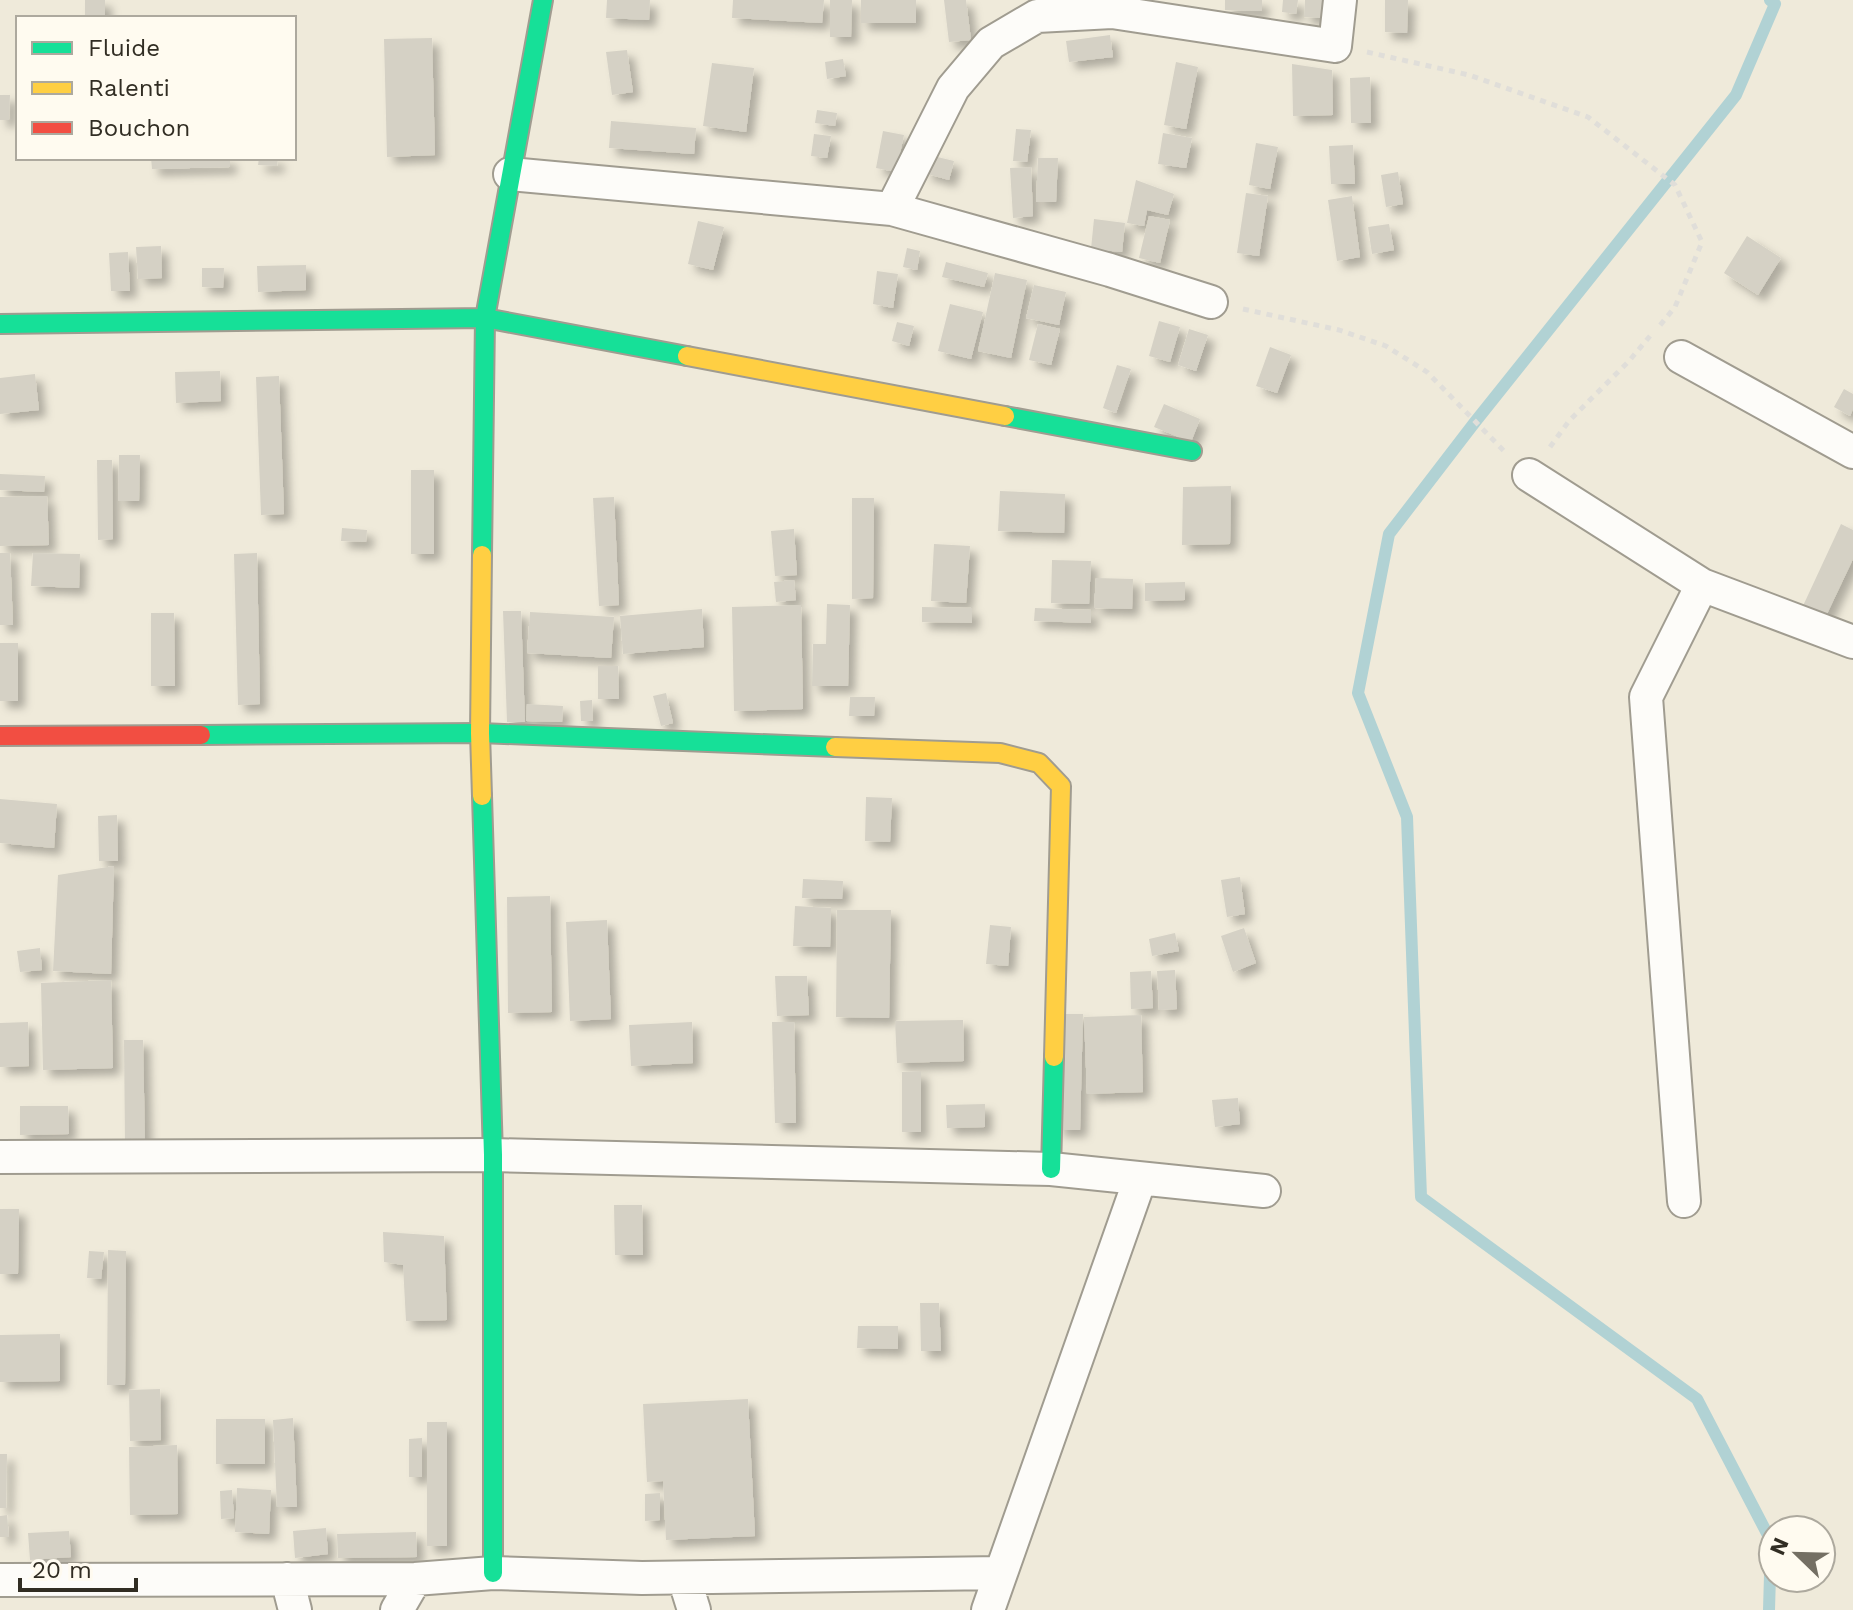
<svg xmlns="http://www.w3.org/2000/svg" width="1853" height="1610" font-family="'Work Sans',sans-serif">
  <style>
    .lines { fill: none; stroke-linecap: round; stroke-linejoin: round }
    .stream { stroke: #b1d2d4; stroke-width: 12 }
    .building { fill: #d5d1c5; filter: url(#shadow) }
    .street-casing { stroke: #a09c90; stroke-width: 36 }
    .fast-casing { stroke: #a09c90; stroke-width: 22 }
    .slow-casing { stroke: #a09c90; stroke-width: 22 }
    .jam-casing { stroke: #a09c90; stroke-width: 22 }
    .path { stroke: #e0ded9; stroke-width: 5; stroke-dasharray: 6 6; stroke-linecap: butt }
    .street { stroke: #fdfcf9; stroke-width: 32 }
    .fast { stroke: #16e098; stroke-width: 18 }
    .slow { stroke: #ffcf43; stroke-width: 18 }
    .jam { stroke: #f24e42; stroke-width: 18 }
  </style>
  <defs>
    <filter id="shadow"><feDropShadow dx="7" dy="7" stdDeviation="4" flood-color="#0004"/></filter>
  </defs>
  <rect width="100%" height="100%" fill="#efeada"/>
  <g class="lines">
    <path class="stream" d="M 1769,1610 L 1771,1541 L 1697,1399 L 1421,1197 L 1407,817 L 1358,693 L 1389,534 L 1475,422 L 1736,95 L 1775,4 L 1770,0"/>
  </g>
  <path class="building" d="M 85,0 L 105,0 L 105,18 L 85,18 Z
    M 607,0 L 650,0 L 649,20 L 606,18 Z
    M 733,0 L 824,0 L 822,23 L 732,18 Z
    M 830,0 L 852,0 L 851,37 L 830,37 Z
    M 861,0 L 916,0 L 916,23 L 861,23 Z
    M 944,0 L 966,0 L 971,40 L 949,42 Z
    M 1225,0 L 1262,0 L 1262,11 L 1225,10 Z
    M 1283,0 L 1298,0 L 1296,14 L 1282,12 Z
    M 1305,0 L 1323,0 L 1321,18 L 1304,17 Z
    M 1385,0 L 1408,0 L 1407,33 L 1385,32 Z
    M 1110,35 L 1113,57 L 1069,62 L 1066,41 Z
    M 432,38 L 435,155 L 387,157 L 384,39 Z
    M 627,50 L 633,92 L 612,95 L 606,52 Z
    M 843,59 L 846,76 L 827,79 L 825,62 Z
    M 1176,62 L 1198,67 L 1186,129 L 1164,125 Z
    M 712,63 L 754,68 L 746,132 L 703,126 Z
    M 1292,64 L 1332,70 L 1333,115 L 1293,116 Z
    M 1370,77 L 1371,123 L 1351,123 L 1350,78 Z
    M 0,95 L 10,95 L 9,120 L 0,120 Z
    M 817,110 L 837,113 L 835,126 L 815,123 Z
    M 611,121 L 696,128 L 694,154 L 609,148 Z
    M 1016,129 L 1031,130 L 1027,162 L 1013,161 Z
    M 883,131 L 904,135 L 896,172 L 876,168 Z
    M 1163,133 L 1192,138 L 1186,168 L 1158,164 Z
    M 814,134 L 831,136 L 827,158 L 811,156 Z
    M 1256,143 L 1278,147 L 1270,189 L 1249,185 Z
    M 1353,145 L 1355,184 L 1331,184 L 1329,146 Z
    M 929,155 L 954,161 L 949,180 L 924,173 Z
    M 151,158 L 230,158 L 230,167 L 152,169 Z
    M 259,158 L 278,158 L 277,166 L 258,165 Z
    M 1038,158 L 1058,158 L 1056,202 L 1036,202 Z
    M 1031,167 L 1033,216 L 1013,218 L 1010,168 Z
    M 1398,172 L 1403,204 L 1386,207 L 1381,175 Z
    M 1136,180 L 1174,194 L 1168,215 L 1147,210 L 1144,226 L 1127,223 Z
    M 1246,193 L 1268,196 L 1259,256 L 1237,253 Z
    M 1352,196 L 1360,257 L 1337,261 L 1328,200 Z
    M 1149,216 L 1170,220 L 1160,263 L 1139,258 Z
    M 1094,219 L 1125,223 L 1122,252 L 1091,249 Z
    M 698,221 L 724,227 L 713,270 L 688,264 Z
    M 1389,224 L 1394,250 L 1372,254 L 1368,227 Z
    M 1747,236 L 1781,258 L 1758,295 L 1724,273 Z
    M 161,246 L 162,278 L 138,279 L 136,247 Z
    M 907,248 L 920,251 L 917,270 L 903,267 Z
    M 128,252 L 130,291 L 111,291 L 109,253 Z
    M 946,262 L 988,273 L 984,287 L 942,277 Z
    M 306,265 L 306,290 L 258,292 L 257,266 Z
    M 202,268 L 224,268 L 223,288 L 202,287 Z
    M 877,271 L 898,274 L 893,308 L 873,304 Z
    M 995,273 L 1027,280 L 1011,358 L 978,351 Z
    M 1034,285 L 1066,292 L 1059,325 L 1026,318 Z
    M 950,304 L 983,312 L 971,359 L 938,351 Z
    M 1159,321 L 1180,327 L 1170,362 L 1149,356 Z
    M 897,322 L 914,326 L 909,346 L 892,341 Z
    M 1038,324 L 1060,329 L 1051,365 L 1029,360 Z
    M 1189,329 L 1208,335 L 1196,371 L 1178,365 Z
    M 1270,347 L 1291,355 L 1277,393 L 1256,386 Z
    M 1117,365 L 1131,369 L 1116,413 L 1103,408 Z
    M 220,371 L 221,401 L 176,403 L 175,372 Z
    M 35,374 L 39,410 L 0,414 L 0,378 Z
    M 279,376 L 284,514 L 261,515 L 256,377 Z
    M 1844,389 L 1853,394 L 1853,409 L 1850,416 L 1834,407 Z
    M 1164,404 L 1200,419 L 1191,442 L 1154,427 Z
    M 119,455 L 140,455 L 139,501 L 118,501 Z
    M 97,460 L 112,460 L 113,539 L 98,540 Z
    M 411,470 L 434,470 L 434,554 L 411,554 Z
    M 0,474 L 45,476 L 44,492 L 0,490 Z
    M 1231,486 L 1230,544 L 1182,545 L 1183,487 Z
    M 1000,491 L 1065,494 L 1064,533 L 998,531 Z
    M 47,496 L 49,545 L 0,546 L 0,497 Z
    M 614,497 L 619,605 L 599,606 L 593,498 Z
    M 852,498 L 874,498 L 873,598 L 852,599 Z
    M 1841,524 L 1853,530 L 1853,559 L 1825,618 L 1802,608 Z
    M 342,528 L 367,530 L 366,542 L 341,541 Z
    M 794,529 L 797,575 L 775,576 L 771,531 Z
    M 934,544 L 970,546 L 966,603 L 931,601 Z
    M 0,553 L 10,553 L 13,625 L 0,625 Z
    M 33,553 L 80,554 L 79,588 L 31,586 Z
    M 257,553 L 260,704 L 238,705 L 234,554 Z
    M 1052,560 L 1091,561 L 1089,604 L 1051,603 Z
    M 1096,578 L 1133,579 L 1132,609 L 1094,608 Z
    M 794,580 L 796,600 L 776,602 L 774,582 Z
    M 1185,582 L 1185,600 L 1145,601 L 1145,583 Z
    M 827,604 L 850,605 L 848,686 L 812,686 L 813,644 L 826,644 Z
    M 801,605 L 803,709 L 734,711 L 732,607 Z
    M 922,607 L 972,608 L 972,623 L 922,622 Z
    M 1035,608 L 1091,610 L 1091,623 L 1034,621 Z
    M 702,609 L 704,647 L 623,654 L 620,616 Z
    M 503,611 L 521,611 L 525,722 L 507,722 Z
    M 530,612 L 614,617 L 611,658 L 527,653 Z
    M 151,613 L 174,613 L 175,686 L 151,686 Z
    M 0,643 L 18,643 L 18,701 L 0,701 Z
    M 598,666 L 618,666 L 619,699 L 598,699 Z
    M 666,693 L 673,723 L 661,726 L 653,696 Z
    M 850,697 L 875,697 L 874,716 L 849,716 Z
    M 592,700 L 593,721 L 581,721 L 580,701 Z
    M 527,704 L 563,706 L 562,722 L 526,721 Z
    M 866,797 L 892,798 L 890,842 L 865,841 Z
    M 0,799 L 57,804 L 54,848 L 0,843 Z
    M 117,815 L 118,861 L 99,861 L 98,816 Z
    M 114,866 L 111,974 L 53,971 L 58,875 Z
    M 1240,877 L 1245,914 L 1227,917 L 1221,880 Z
    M 803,879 L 843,881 L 842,899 L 802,898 Z
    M 550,896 L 552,1012 L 508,1013 L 507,897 Z
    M 795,906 L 831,908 L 830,947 L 793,946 Z
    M 837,910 L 891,910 L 889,1018 L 836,1017 Z
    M 607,920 L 611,1019 L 570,1021 L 566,922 Z
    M 990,925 L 1011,927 L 1008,966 L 986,964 Z
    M 1244,928 L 1256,963 L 1233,972 L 1221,936 Z
    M 1175,933 L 1179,951 L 1152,956 L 1149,939 Z
    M 40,948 L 42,970 L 20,972 L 17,951 Z
    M 1175,970 L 1177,1009 L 1159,1010 L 1157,971 Z
    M 1151,971 L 1153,1008 L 1131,1009 L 1130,972 Z
    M 775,976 L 807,976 L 809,1015 L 777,1016 Z
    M 111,980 L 113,1068 L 43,1070 L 41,983 Z
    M 1059,1014 L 1083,1014 L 1080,1130 L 1057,1130 Z
    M 1141,1015 L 1143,1092 L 1087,1094 L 1084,1017 Z
    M 963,1020 L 964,1061 L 897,1063 L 895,1021 Z
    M 28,1022 L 29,1066 L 0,1067 L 0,1023 Z
    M 692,1022 L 693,1063 L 631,1066 L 629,1025 Z
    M 772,1022 L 794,1022 L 796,1123 L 775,1123 Z
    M 124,1040 L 143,1040 L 145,1144 L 125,1144 Z
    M 921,1071 L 921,1132 L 902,1132 L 902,1072 Z
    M 1238,1098 L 1240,1124 L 1215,1127 L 1212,1100 Z
    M 985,1104 L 985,1127 L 947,1128 L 946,1105 Z
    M 20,1106 L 68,1106 L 69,1134 L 20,1135 Z
    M 614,1205 L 642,1205 L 643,1255 L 615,1255 Z
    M 0,1209 L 19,1209 L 18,1274 L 0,1274 Z
    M 383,1232 L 444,1236 L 447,1320 L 406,1321 L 403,1265 L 384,1262 Z
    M 108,1250 L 126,1251 L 125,1385 L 107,1385 Z
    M 89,1251 L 104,1252 L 101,1279 L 87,1278 Z
    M 920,1303 L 939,1303 L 941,1351 L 921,1351 Z
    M 858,1326 L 898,1326 L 898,1349 L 857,1348 Z
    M 60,1334 L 60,1381 L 0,1382 L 0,1335 Z
    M 160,1389 L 161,1440 L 130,1441 L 129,1390 Z
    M 748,1399 L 755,1536 L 666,1540 L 663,1481 L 647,1482 L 643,1404 Z
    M 293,1418 L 297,1507 L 277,1507 L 273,1420 Z
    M 216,1419 L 265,1419 L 265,1464 L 216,1464 Z
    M 427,1422 L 447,1422 L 447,1546 L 427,1546 Z
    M 422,1438 L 422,1477 L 409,1477 L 409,1439 Z
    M 177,1445 L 178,1514 L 130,1515 L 129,1447 Z
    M 0,1454 L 7,1454 L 6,1508 L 0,1508 Z
    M 237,1488 L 271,1490 L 269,1534 L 235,1532 Z
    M 232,1490 L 234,1518 L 221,1519 L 220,1491 Z
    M 660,1493 L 660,1520 L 645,1521 L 645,1494 Z
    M 7,1515 L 9,1537 L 0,1537 L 0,1516 Z
    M 326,1528 L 328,1554 L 295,1558 L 293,1531 Z
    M 69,1531 L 71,1557 L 30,1560 L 28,1533 Z
    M 416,1532 L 417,1557 L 338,1558 L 337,1534 Z"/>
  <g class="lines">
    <defs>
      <path id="street" d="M 510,174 L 892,209 L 1110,270 L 1211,302
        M 892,209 L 953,88 L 991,43 L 1037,16 L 1112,12 L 1335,46 L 1340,0
        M 1681,357 L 1853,452
        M 1529,475 L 1702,585 L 1853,642
        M 0,1157 L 493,1155 L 1051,1169 L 1264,1191
        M 1684,1201 L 1646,697 L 1702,585
        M 684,1578 L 694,1610
        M 287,1579 L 295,1610
        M 0,1580 L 415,1579 L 493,1573 L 642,1578 L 1001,1573
        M 397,1610 L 415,1579
        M 988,1610 L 1140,1179"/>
      <path id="fast" d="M 0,324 L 485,318 L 687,356
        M 1005,416 L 1192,451
        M 482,555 L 485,318 L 543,0
        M 201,735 L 480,733 L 835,747
        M 482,796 L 493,1155 L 493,1573
        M 1051,1169 L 1054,1057"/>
      <path id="slow" d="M 687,356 L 1005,416
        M 835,747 L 1000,753 L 1039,763 L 1061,786 L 1054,1057
        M 482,796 L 480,733 L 482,555"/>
      <path id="jam" d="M 0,736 L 201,735"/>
    </defs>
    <use href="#street" class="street-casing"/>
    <use href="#fast" class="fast-casing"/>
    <use href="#slow" class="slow-casing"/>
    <use href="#jam" class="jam-casing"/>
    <path class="path" d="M 1367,52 L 1469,75 L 1588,117 L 1675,185 L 1702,242 L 1675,307 L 1657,329
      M 1243,309 L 1339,330 L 1386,346 L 1427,372 L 1504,451
      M 1550,447 L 1569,421 L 1629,361 L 1650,336"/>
    <use href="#street" class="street"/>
    <use href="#fast" class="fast"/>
    <use href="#slow" class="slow"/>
    <use href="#jam" class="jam"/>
  </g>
  <rect x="16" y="16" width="280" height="144" fill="#fffbf0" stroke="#ada99e" stroke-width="2"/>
  <rect x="32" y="42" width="40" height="12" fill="#16e098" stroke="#ada99e" stroke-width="2"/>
  <text x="88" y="56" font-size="24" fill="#312d23">Fluide</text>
  <rect x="32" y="82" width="40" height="12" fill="#ffcf43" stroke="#ada99e" stroke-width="2"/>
  <text x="88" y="96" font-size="24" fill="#312d23">Ralenti</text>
  <rect x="32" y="122" width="40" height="12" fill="#f24e42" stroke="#ada99e" stroke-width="2"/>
  <text x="88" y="136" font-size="24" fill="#312d23">Bouchon</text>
  <g transform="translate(1797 1554) rotate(293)"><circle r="38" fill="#fffbf0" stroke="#ada99e" stroke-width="2"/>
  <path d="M0-6L14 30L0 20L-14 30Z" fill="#746f63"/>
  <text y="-12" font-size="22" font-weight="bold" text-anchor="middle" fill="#312d23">N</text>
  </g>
  <path d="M20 1578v12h116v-12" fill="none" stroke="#312d23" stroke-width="4"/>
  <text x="32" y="1578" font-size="24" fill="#312d23" stroke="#fffbf0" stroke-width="6" paint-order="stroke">20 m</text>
</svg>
